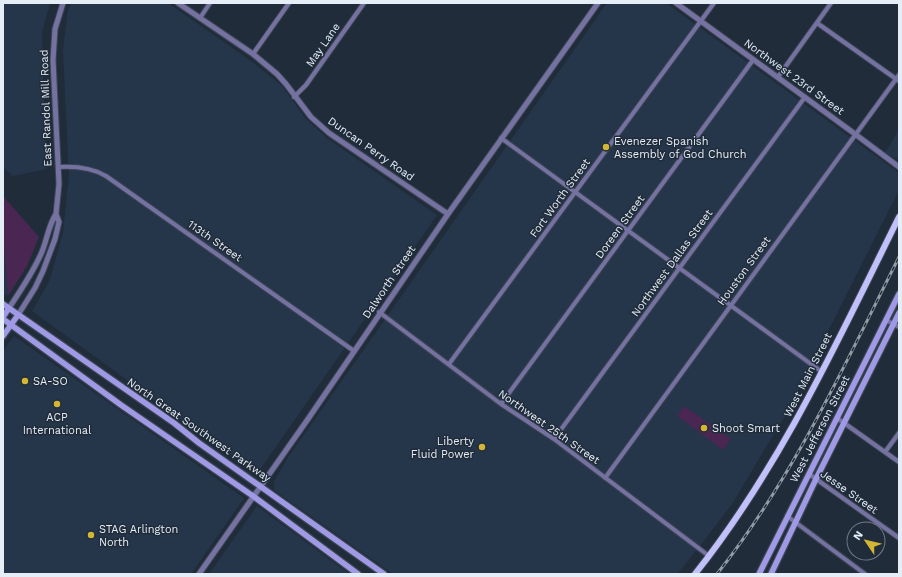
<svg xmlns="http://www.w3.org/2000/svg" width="902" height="577" font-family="'Work Sans',sans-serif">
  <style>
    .built { fill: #26364a }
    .green { fill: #492752 }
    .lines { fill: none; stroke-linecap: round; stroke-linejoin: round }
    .minor-casing { stroke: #3c4754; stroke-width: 6 }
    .tertiary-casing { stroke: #3c4754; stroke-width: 7 }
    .secondary-casing { stroke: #3c4754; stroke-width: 8 }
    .primary-casing { stroke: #3c4754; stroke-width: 8 }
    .minor { stroke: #7572a2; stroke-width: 4 }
    .tertiary { stroke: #7572a2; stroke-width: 5 }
    .secondary { stroke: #a09ae6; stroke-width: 5.5 }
    .primary { stroke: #c2c0fb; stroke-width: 6 }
    .rail-casing { stroke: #929ca7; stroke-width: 3 }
    .rail { stroke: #202c3a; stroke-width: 1.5; stroke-dasharray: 4.5; stroke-linecap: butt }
    .poi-dot { fill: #d4b635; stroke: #202c3a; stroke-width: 1.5 }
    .labels { text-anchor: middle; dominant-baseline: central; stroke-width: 3; stroke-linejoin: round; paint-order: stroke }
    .street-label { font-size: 11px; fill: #e5edf7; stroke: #202c3a }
    .poi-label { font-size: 11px; fill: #e5edf7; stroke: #202c3a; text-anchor: start }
  </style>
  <rect width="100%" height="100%" fill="#202c3a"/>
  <path class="built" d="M 3,3 L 50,3 L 42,32 L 46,169 L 13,176 L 3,167 Z
    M 72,3 L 168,3 L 251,61 L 282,86 L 305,118 L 328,139 L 437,215 L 257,474 L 32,311 L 50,280 L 63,233 L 69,175 L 63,50 L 68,10 Z
    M 607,3 L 666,3 L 899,173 L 899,190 L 790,407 L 732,504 L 703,542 L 677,574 L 393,574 L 274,490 L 274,482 L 287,459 Z
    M 899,129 L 899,160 L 885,153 Z
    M 3,249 L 4,250 L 8,296 L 3,294 Z
    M 14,336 L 244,498 L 191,574 L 3,574 L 3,351 Z
    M 257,506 L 349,574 L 209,574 Z"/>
  <path class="green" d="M 3,196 L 39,237 L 27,266 L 8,296 L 4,250 L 3,249 Z
    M 684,406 L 731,439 L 723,450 L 677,416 Z"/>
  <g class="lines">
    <defs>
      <path id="minor" d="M 200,18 L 210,3
        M 817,23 L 899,81
        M 253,54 L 289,3
        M 778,77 L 831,3
        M 294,97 L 306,85 L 364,3
        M 501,138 L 822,372
        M 58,167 C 75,166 91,167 106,176 L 354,351
        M 379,312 L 501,404 L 554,439 L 709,556
        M 886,320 L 899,327
        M 449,364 L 714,3
        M 501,404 L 753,60
        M 837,418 L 899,462
        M 554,439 L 805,97
        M 885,452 L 899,433
        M 809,474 L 899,538
        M 605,478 L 899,75
        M 787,516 L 865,574"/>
      <path id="tertiary" d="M 178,3 L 253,54 L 277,74 L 286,84 L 311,117 L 329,133 L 448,214
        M 676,3 L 855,134 L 899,167
        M 9,308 C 21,290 32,274 41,254 C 47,241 48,226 56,214
        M 18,315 L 35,288 L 43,271 L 55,239 L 59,222 L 56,214 L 59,184 L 53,60 L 55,29 L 63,3
        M 199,574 L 308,419 L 448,214 L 598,3"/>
      <path id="secondary" d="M 3,304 L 174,423 L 199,443 L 384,574
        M 3,317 L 9,308
        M 3,319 L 121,405 L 253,496 L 358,574
        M 3,336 L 18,315
        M 759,574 L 899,294
        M 771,574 L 816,479 L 899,313"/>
      <path id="primary" d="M 695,574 C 781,466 838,340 899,217"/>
    </defs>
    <use href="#minor" class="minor-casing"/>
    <use href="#tertiary" class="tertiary-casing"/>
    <use href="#secondary" class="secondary-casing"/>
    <use href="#primary" class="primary-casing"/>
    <use href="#minor" class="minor"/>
    <use href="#tertiary" class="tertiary"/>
    <use href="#secondary" class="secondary"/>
    <use href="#primary" class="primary"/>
    <defs>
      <path id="rail" d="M 717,574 C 793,478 844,366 899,257"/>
    </defs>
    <use href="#rail" class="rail-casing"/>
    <use href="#rail" class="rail"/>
  </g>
  <g class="poi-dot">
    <circle cx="606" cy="147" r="4"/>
    <circle cx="25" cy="381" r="4"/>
    <circle cx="57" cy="404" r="4"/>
    <circle cx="704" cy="428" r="4"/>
    <circle cx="482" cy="447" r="4"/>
    <circle cx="91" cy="535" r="4"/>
  </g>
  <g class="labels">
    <g class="street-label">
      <text transform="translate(323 45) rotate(-55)">May Lane</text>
      <text transform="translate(794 77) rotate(36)">Northwest 23rd Street</text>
      <text transform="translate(46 108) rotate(-92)">East Randol Mill Road</text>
      <text transform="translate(371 149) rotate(35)">Duncan Perry Road</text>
      <text transform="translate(560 198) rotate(-54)">Fort Worth Street</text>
      <text transform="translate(620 227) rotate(-54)">Doreen Street</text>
      <text transform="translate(215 241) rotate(35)">113th Street</text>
      <text transform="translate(672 263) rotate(-54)">Northwest Dallas Street</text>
      <text transform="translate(744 271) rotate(-54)">Houston Street</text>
      <text transform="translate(389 282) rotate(-56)">Dalworth Street</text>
      <text transform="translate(808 375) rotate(-63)">West Main Street</text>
      <text transform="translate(549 427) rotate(35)">Northwest 25th Street</text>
      <text transform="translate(820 429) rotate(-63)">West Jefferson Street</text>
      <text transform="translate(199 430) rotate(35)">North Great Southwest Parkway</text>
      <text transform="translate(849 492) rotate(35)">Jesse Street</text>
    </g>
    <g class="poi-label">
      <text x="614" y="141">Evenezer Spanish<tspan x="614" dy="13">Assembly of God Church</tspan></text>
      <text x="33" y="381">SA-SO</text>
      <text x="57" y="417" text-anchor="middle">ACP<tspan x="57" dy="13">International</tspan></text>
      <text x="712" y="428">Shoot Smart</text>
      <text x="474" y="441" text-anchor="end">Liberty<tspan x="474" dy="13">Fluid Power</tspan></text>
      <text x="99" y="529">STAG Arlington<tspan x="99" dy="13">North</tspan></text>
    </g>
  </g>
  <rect width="902" height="577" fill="none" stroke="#e5edf7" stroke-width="8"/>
  <g transform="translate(866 541) rotate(305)"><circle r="19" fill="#202c3a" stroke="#6f7986"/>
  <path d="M0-3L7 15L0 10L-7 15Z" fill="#d4b635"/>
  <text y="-6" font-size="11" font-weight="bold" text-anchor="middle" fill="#e5edf7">N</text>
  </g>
</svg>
